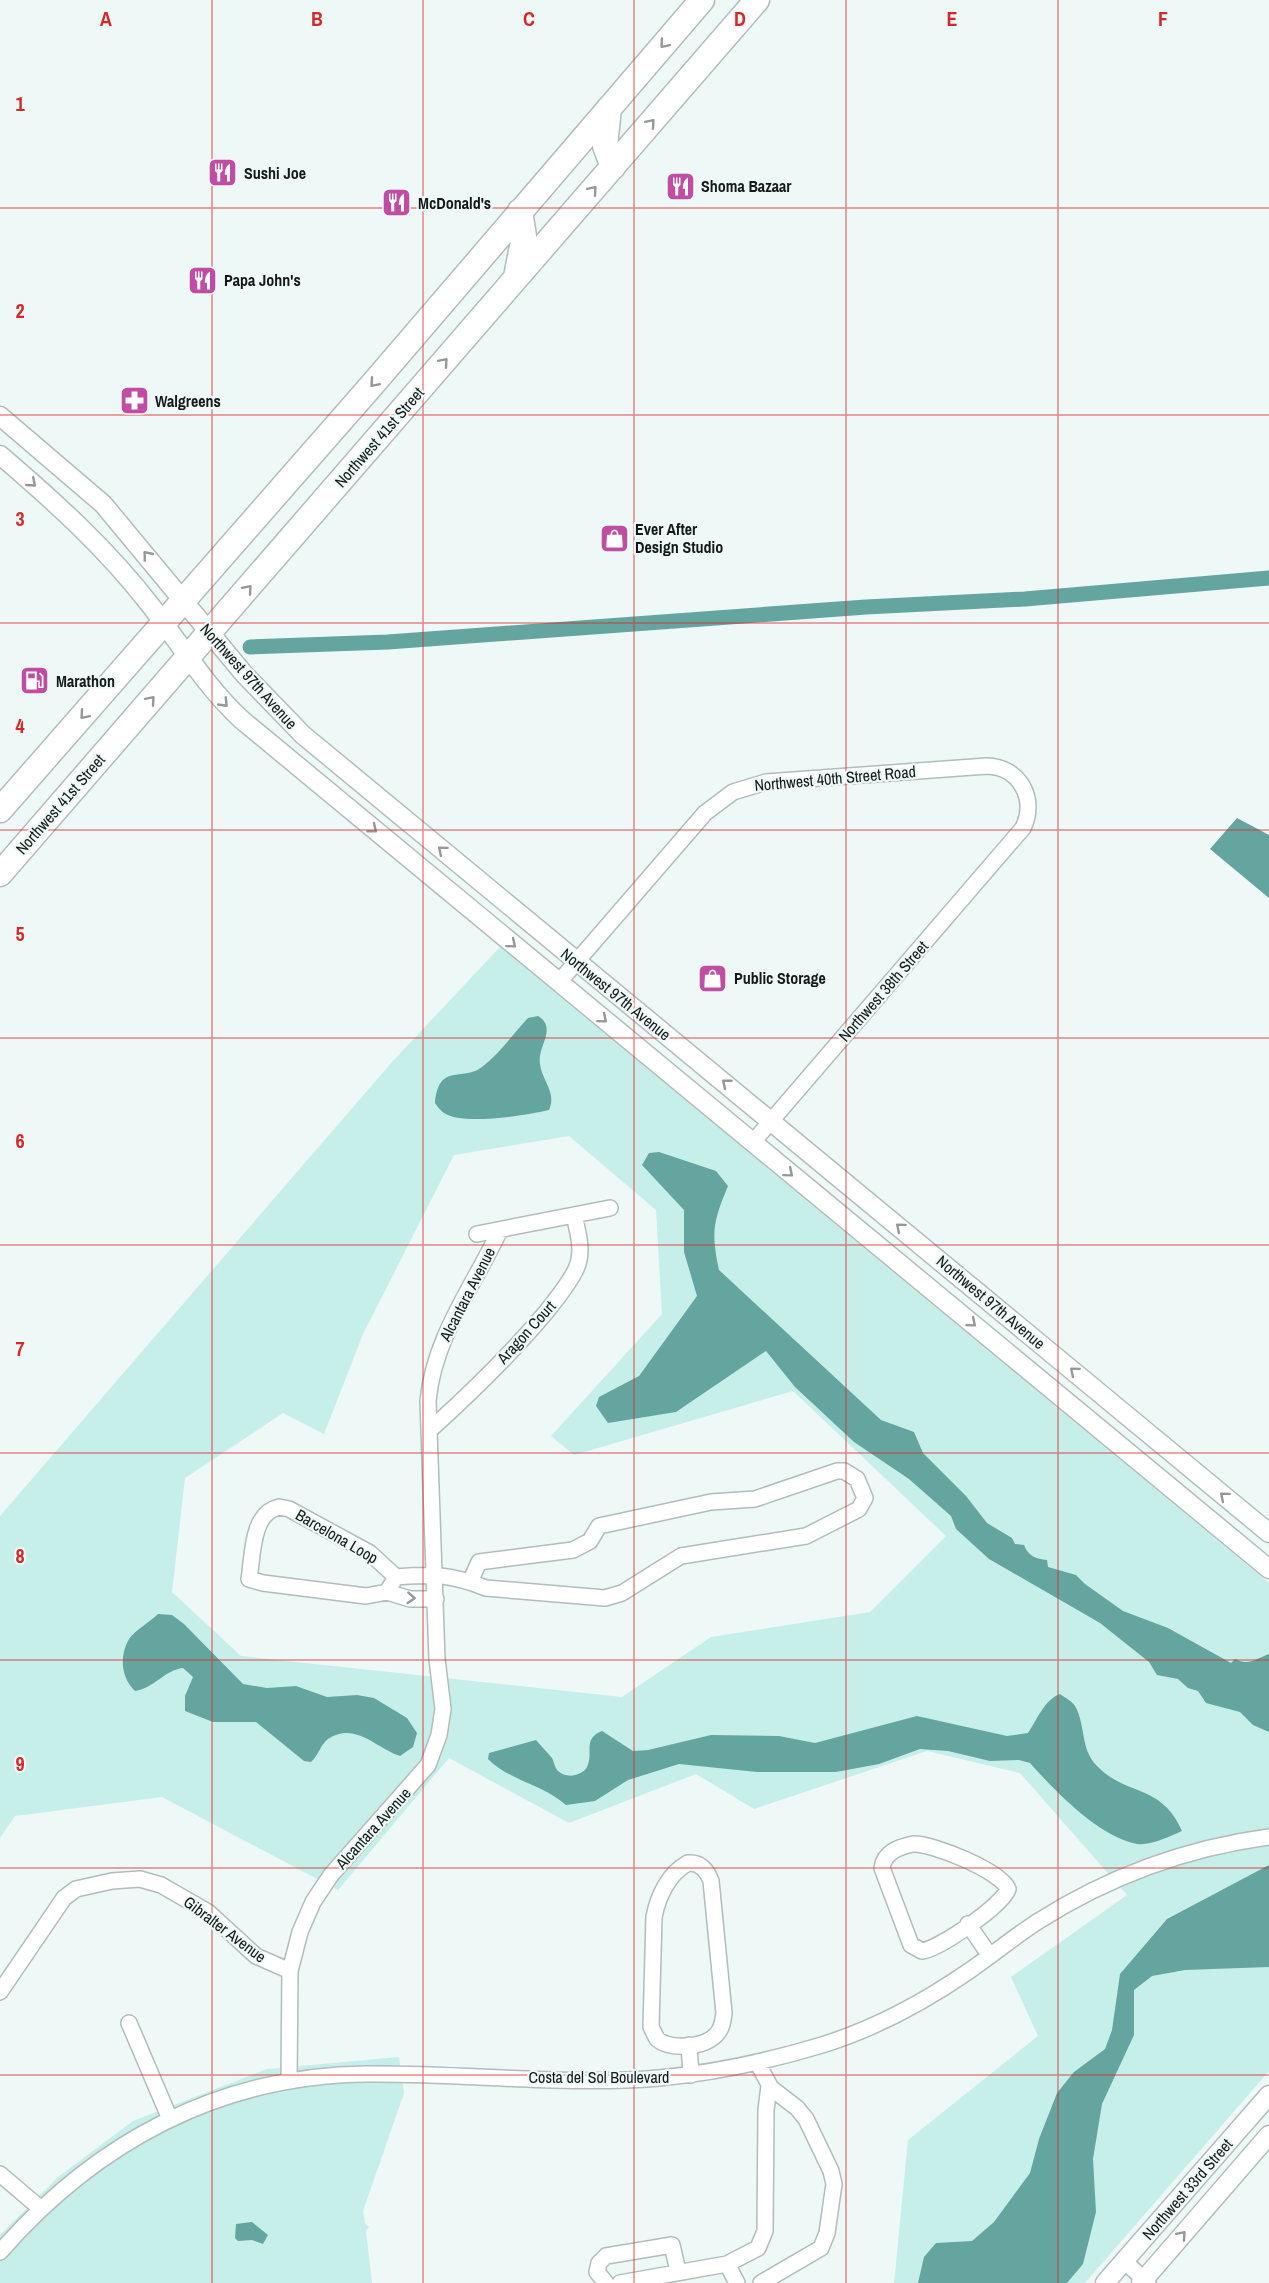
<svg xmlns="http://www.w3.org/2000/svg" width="1269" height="2283" font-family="'Archivo Narrow',sans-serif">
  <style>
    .green { fill: #c6efea; fill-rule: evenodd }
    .water { fill: #65a59f }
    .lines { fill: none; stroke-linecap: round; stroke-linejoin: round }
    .canal { stroke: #65a59f; stroke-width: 15 }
    .minor-casing { stroke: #b2bcbb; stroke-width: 18 }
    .tertiary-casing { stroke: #b2bcbb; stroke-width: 21 }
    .primary-casing { stroke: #b2bcbb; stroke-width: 27 }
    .minor { stroke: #fff; stroke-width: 15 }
    .tertiary { stroke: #fff; stroke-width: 18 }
    .primary { stroke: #fff; stroke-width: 24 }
    .oneway { stroke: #969797 }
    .grid { fill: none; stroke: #d62828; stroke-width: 1.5; stroke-opacity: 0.55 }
    .labels { text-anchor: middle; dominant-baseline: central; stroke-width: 4.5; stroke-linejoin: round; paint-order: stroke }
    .poi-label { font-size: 16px; font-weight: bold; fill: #151818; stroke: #edf8f7; text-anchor: start }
    .street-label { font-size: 16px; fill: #151818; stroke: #edf8f7 }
    .grid-label { font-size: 20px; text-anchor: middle; font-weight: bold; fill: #d62828; stroke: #edf8f7; stroke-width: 4.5; stroke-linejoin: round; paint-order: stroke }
  </style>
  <rect width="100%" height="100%" fill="#edf8f7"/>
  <path class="green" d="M 500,947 L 1269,1583 L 1269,2071 L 1085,2283 L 894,2283 L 908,2140 L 1038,2036 L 1011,1977 L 1127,1895 L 1020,1773 L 927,1751 L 754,1809 L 696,1774 L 569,1823 L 449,1758 L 338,1890 L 162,1797 L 15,1816 L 0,1838 L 0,1516 L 392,1062 ZM 569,1136 L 656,1210 L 662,1314 L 551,1436 L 574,1455 L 793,1391 L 946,1536 L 870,1612 L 711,1637 L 622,1697 L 241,1656 L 172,1592 L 185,1478 L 283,1413 L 324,1434 L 363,1334 L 454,1155 Z
    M 399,2057 L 404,2093 L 363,2211 L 365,2223 L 369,2227 L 366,2231 L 372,2283 L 0,2283 L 0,2235 L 58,2177 L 133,2121 L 267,2069 Z"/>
  <path class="water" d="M 1237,818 L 1269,835 L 1269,898 L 1210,849 Z
    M 538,1016 C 558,1028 537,1046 540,1064 C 542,1081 557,1092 549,1110 C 527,1115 463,1126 444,1113 C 441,1111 437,1106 435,1103 C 439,1062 462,1082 482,1067 C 499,1054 513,1034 528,1018 Z
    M 659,1152 L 716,1171 L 728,1186 C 713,1222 711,1232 719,1270 L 881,1420 L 914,1432 L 923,1453 L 966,1496 L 987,1523 L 1012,1538 L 1015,1544 L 1024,1545 C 1028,1556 1036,1559 1047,1560 L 1048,1567 L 1076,1575 L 1085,1584 L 1123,1611 L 1168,1628 L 1231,1663 L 1235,1659 C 1248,1666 1256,1659 1269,1654 L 1269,1732 L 1253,1725 L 1240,1712 L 1206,1703 L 1198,1691 L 1188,1688 L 1178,1679 L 1157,1675 L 1149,1662 L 1100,1623 L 989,1559 L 956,1529 L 951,1516 L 909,1479 L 854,1442 L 795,1387 L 766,1351 L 676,1412 L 608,1423 L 596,1406 L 599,1397 L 639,1376 L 697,1296 L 684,1252 L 684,1210 L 642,1165 L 649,1153 Z
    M 158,1614 L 172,1615 L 184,1624 L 243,1684 L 267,1688 L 296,1686 L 327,1697 L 357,1695 L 374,1698 L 407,1718 L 417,1733 L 413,1747 L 400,1756 C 377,1749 355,1721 328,1739 C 320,1745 319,1755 311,1762 L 304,1761 L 256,1722 L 213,1722 L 185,1711 L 185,1696 L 193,1677 L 183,1668 C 165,1670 154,1688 135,1691 C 121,1678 119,1656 129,1639 C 135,1630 150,1622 158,1614 Z
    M 1060,1694 C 1064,1697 1072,1701 1075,1706 C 1086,1725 1080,1749 1097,1766 C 1127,1797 1161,1783 1182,1831 C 1170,1836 1151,1846 1137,1844 C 1099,1837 1055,1791 1030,1763 L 1019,1760 L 990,1761 L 948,1751 L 920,1749 L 879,1764 L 836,1772 L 757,1772 L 679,1764 L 628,1780 L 595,1801 L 566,1805 C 542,1784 510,1781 488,1759 L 489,1753 L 536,1740 C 541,1746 547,1752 552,1758 C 554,1762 555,1768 558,1771 C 566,1779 582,1776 587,1767 C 594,1752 582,1739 602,1731 L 633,1751 L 648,1750 L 711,1735 L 779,1736 L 815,1743 L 917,1716 L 1007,1736 L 1028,1733 C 1037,1720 1044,1700 1060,1694 Z
    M 1269,1865 L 1269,1967 L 1185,1970 L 1152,1976 L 1134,1990 L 1134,2035 L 1102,2104 L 1093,2159 L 1096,2212 L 1083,2264 L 1067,2283 L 918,2283 L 924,2257 L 936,2243 L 972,2241 L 994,2222 L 1030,2173 L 1039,2139 L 1057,2093 L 1074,2072 L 1105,2049 L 1112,2030 L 1120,1974 L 1167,1919 Z
    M 252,2222 L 268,2235 L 263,2244 L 252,2240 L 238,2241 L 235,2238 L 236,2224 Z"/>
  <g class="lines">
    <path class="canal" d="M 250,647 L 388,642 L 866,607 L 1025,599 L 1269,578"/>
    <defs>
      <path id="minor" d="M 559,982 L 705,813 L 733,792 L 766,782 L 987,766 C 1020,767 1037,799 1023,828 L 753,1142
        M 477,1234 L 610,1208
        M 431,1429 C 472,1392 512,1353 547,1311 C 557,1298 569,1284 576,1269 C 584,1252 578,1233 574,1215
        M 279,1507 L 289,1509 L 370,1553 L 396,1577 L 387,1592 L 366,1596 L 263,1583 L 249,1579 C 253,1556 251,1513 279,1507 Z
        M 396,1577 C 435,1574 450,1574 486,1588 L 605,1598 L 622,1593 L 681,1556 L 806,1536 L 859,1509 L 865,1498 L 857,1479 L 844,1471 L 837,1471 L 755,1499 L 711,1502 L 599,1526 L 590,1541 L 573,1550 L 479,1562 L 470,1582
        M 387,1592 L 410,1599 L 436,1599
        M 913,1844 C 932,1843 1001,1871 1008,1889 C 1003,1905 939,1949 922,1951 L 911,1945 L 882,1868 C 884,1852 899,1847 913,1844 Z
        M 688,1863 C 700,1862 707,1870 711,1881 L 724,2013 C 723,2021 722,2029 716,2035 C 703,2048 670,2050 657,2039 L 651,2027 L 654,1917 C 658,1896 669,1873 688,1863 Z
        M 968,1924 L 990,1956
        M 0,1992 L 64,1898 L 76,1889 L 112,1881 L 140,1879 L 161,1885 L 208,1912 L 256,1956 L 290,1971
        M 129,2023 L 170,2119
        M 689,2045 L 691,2075
        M 757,2062 L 771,2088 L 797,2108 L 806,2119 L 831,2171 L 834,2184 L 827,2233 L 821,2248 L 761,2283
        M 289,2081 L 290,1971 L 300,1932 L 313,1902 L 331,1875 L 428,1765 L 439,1735 L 443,1709 L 437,1659 L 428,1401 C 434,1337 473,1287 500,1230
        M 0,2174 L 40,2208
        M 0,2252 C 96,2142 220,2075 368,2074 C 465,2073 563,2086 659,2078 C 714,2073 769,2061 822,2045 C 874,2029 924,2002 969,1971 C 992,1955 1014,1937 1037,1922 C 1108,1877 1186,1848 1269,1837
        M 1124,2261 L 1148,2283
        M 727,2264 L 737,2283
        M 606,2283 L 597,2272 L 599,2263 L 606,2256 L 672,2245 L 678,2271
        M 620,2283 L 727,2264 L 758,2248 L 765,2231 L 766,2110 L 769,2086"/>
      <path id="tertiary" d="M 0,416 L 103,504 L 244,674 L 303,735 L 1269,1533
        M 0,455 C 55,502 107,549 151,606 C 181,645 206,687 242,720 L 1269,1569
        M 1105,2283 L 1269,2095
        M 1141,2283 L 1269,2135"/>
      <path id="primary" d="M 609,108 L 605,146 L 613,167
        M 516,277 L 524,236 L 520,211
        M 0,810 L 372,385 L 702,0
        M 0,874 L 757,0"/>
    </defs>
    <use href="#minor" class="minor-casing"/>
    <use href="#tertiary" class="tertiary-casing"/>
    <use href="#primary" class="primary-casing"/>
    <use href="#minor" class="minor"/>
    <use href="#tertiary" class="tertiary"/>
    <use href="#primary" class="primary"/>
  </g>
  <defs><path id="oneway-chevron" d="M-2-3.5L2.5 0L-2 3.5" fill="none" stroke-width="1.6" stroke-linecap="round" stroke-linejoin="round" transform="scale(1.5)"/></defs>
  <g class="oneway">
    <use href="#oneway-chevron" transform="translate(664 44) rotate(130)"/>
    <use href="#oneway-chevron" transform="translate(651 123) rotate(-49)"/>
    <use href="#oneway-chevron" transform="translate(593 190) rotate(-49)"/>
    <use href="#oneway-chevron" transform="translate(444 362) rotate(-49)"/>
    <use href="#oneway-chevron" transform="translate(374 383) rotate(131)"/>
    <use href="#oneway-chevron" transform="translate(32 483) rotate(41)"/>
    <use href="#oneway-chevron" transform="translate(147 555) rotate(-129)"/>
    <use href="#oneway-chevron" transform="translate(248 589) rotate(-49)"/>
    <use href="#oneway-chevron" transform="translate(151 700) rotate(-49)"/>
    <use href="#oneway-chevron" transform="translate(224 703) rotate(46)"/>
    <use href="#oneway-chevron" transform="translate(84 715) rotate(131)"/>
    <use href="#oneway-chevron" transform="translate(373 829) rotate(39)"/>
    <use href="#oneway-chevron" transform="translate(442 850) rotate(-140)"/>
    <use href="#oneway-chevron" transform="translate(512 944) rotate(40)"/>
    <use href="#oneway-chevron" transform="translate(603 1019) rotate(40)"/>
    <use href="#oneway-chevron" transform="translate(726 1083) rotate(-141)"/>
    <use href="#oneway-chevron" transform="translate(789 1173) rotate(40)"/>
    <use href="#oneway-chevron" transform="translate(900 1227) rotate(-140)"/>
    <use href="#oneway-chevron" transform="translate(972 1323) rotate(40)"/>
    <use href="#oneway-chevron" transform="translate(1074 1371) rotate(-140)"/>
    <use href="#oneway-chevron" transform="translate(1224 1496) rotate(-140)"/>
    <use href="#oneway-chevron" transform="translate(411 1598) rotate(4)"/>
    <use href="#oneway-chevron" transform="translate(1182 2235) rotate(-49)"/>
  </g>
  <path class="grid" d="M 212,0 L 212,2283M 423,0 L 423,2283M 634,0 L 634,2283M 846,0 L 846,2283M 1058,0 L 1058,2283M 0,208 L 1269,208M 0,415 L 1269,415M 0,623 L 1269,623M 0,830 L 1269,830M 0,1038 L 1269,1038M 0,1245 L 1269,1245M 0,1453 L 1269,1453M 0,1660 L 1269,1660M 0,1868 L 1269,1868M 0,2075 L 1269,2075"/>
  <defs>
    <symbol id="restaurant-square" viewBox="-11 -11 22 22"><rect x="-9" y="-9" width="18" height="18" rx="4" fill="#c04ca4" stroke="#edf8f7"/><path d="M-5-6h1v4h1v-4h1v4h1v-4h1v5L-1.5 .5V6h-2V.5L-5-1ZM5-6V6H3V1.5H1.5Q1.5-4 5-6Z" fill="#fff"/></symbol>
    <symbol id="pharmacy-square" viewBox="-11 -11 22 22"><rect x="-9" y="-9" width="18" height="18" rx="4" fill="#c04ca4" stroke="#edf8f7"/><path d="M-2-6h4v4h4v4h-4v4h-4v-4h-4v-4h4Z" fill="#fff"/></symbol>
    <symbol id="shop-square" viewBox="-11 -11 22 22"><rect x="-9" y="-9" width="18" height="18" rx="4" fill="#c04ca4" stroke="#edf8f7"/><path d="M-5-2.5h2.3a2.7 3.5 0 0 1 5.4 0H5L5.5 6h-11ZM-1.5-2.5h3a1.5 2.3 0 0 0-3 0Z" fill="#fff"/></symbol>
    <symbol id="fuel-square" viewBox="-11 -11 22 22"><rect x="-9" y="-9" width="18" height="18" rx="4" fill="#c04ca4" stroke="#edf8f7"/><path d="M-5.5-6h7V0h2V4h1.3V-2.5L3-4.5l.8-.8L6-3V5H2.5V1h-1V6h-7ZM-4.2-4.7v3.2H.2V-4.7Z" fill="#fff"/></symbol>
  </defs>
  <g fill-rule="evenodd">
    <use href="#restaurant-square" x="206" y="156" width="33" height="33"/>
    <use href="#restaurant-square" x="664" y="170" width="33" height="33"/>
    <use href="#restaurant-square" x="380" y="186" width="33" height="33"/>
    <use href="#restaurant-square" x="186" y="264" width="33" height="33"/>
    <use href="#pharmacy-square" x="118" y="384" width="33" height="33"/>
    <use href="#shop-square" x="598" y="522" width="33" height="33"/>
    <use href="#fuel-square" x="18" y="664" width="33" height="33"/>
    <use href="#shop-square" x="696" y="962" width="33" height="33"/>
  </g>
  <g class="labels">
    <g class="poi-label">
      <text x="244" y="173">Sushi Joe</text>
      <text x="701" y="186">Shoma Bazaar</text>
      <text x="418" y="203">McDonald's</text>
      <text x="224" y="280">Papa John's</text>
      <text x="155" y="401">Walgreens</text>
      <text x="635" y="529">Ever After<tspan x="635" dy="18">Design Studio</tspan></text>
      <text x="56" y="681">Marathon</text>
      <text x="734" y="978">Public Storage</text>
    </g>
    <g class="street-label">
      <text transform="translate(379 437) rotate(-49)">Northwest 41st Street</text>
      <text transform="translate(249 676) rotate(48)">Northwest 97th Avenue</text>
      <text transform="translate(835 778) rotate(-5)">Northwest 40th Street Road</text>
      <text transform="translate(60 804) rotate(-49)">Northwest 41st Street</text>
      <text transform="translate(883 991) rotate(-49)">Northwest 38th Street</text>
      <text transform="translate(616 994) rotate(39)">Northwest 97th Avenue</text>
      <text transform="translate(467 1294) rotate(-63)">Alcantara Avenue</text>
      <text transform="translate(991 1302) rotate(40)">Northwest 97th Avenue</text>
      <text transform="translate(526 1332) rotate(-48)">Aragon Court</text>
      <text transform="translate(337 1536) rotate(30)">Barcelona Loop</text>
      <text transform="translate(373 1828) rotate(-48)">Alcantara Avenue</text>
      <text transform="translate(225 1929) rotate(37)">Gibralter Avenue</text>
      <text x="599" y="2077">Costa del Sol Boulevard</text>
      <text transform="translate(1187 2189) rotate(-49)">Northwest 33rd Street</text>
    </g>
  </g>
  <g class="grid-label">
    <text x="106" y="26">A</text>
    <text x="317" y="26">B</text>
    <text x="529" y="26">C</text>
    <text x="740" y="26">D</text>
    <text x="952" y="26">E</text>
    <text x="1163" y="26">F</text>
    <text x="20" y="111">1</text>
    <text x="20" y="318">2</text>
    <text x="20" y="526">3</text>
    <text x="20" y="733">4</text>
    <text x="20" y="941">5</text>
    <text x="20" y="1148">6</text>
    <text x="20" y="1356">7</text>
    <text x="20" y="1563">8</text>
    <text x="20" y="1771">9</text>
  </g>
</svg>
